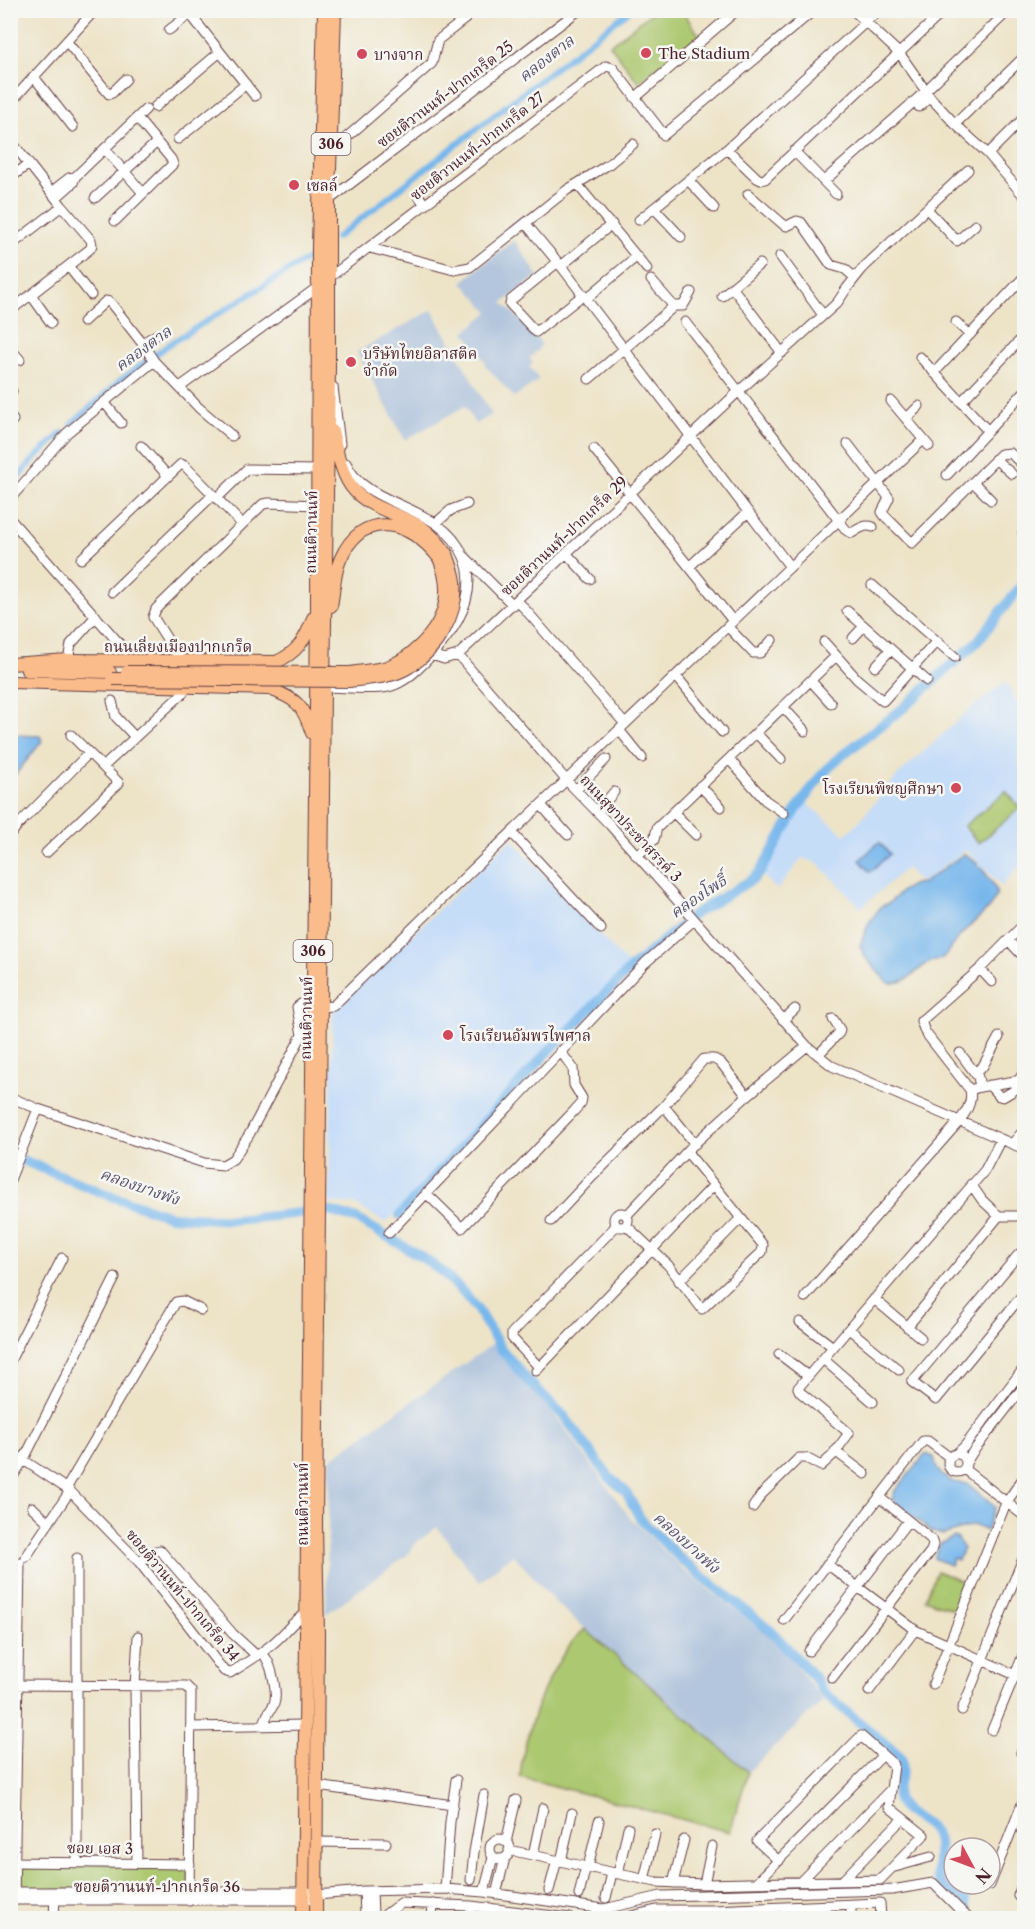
<svg xmlns="http://www.w3.org/2000/svg" width="1035" height="1929" font-family="'Libre Caslon Text','Noto Serif Thai',serif">
  <style>
    .built { fill: #c6ddf8 }
    .industrial { fill: #b4c6dd }
    .green { fill: #acc86f; stroke: #7b744d; stroke-width: 1.5 }
    .water { fill: #78b7ec; stroke: #616b8c; stroke-width: 1.5 }
    .lines { fill: none; stroke-linecap: round; stroke-linejoin: round }
    .canal { stroke: #78b7ec; stroke-width: 6 }
    .river { stroke: #78b7ec; stroke-width: 10 }
    .minor-casing { stroke: #623c42; stroke-width: 11 }
    .major-casing { stroke: #623c42; stroke-width: 14 }
    .minor { stroke: #fff; stroke-width: 9 }
    .major { stroke: #fabc8b; stroke-width: 12 }
    .major-bridge-casing { stroke: #623c42; stroke-width: 14; stroke-linecap: butt }
    .major-bridge { stroke: #fabc8b; stroke-width: 12 }
    .poi-dot { fill: #d1495b; stroke: #f6f6f2; stroke-width: 2 }
    .labels { text-anchor: middle; dominant-baseline: central; stroke-width: 5; stroke-linejoin: round; paint-order: stroke }
    .shield { fill: #f6f6f2; stroke: #7e6067; stroke-width: 1.5 }
    .shield-label { font-size: 14px; font-weight: bold; fill: #4a1f2b }
    .poi-label { font-size: 15px; fill: #4a1f2b; stroke: #f6f6f2; text-anchor: start }
    .street-label { font-size: 15px; fill: #4a1f2b; stroke: #f6f6f2 }
    .water-label { font-size: 16px; font-style: italic; fill: #5a546f; stroke: #f6f6f2 }
  </style>
  <rect width="100%" height="100%" fill="#f6f6f2"/>
  <filter id="ink" filterUnits="userSpaceOnUse"><feTurbulence type="fractalNoise" baseFrequency=".0167" numOctaves="2"/><feDisplacementMap in="SourceGraphic" scale="12" xChannelSelector="R" yChannelSelector="G"/><feConvolveMatrix kernelMatrix="1 2 1 2 8 2 1 2 1" color-interpolation-filters="sRGB"/></filter>
  <filter id="wash" filterUnits="userSpaceOnUse"><feTurbulence type="fractalNoise" baseFrequency=".008" numOctaves="4" result="noise"/><feDisplacementMap in="SourceGraphic" scale="24" xChannelSelector="R" yChannelSelector="G"/><feGaussianBlur stdDeviation="1.35" result="paint"/><feColorMatrix in="noise" values="0 0 0 0 0 0 0 0 0 0 0 0 0 0 0 0 0 1.4 0 .05"/><feComposite in="paint" operator="in"/></filter>
  <g filter="url(#wash)">
    <rect width="100%" height="100%" fill="#ede3c7"/>
    <path class="built" d="M 1005,682 L 1024,714 L 1024,861 L 1002,886 L 966,850 L 921,883 L 906,868 L 861,908 L 818,863 L 802,858 L 777,890 L 760,872 L 803,800 L 845,835 L 860,820 L 897,776 L 968,711 Z
      M 511,839 L 629,966 L 386,1223 L 354,1204 L 329,1203 L 333,1012 Z"/>
    <path class="industrial" d="M 514,240 L 538,275 L 503,303 L 529,328 L 542,345 L 538,348 L 539,350 L 533,353 L 535,355 L 529,357 L 533,363 L 529,366 L 539,380 L 514,397 L 484,364 L 486,363 L 465,332 L 489,312 L 462,282 Z
      M 432,310 L 492,415 L 475,424 L 465,406 L 405,440 L 357,352 Z
      M 494,1343 L 548,1406 L 631,1519 L 684,1571 L 775,1640 L 823,1701 L 748,1772 L 555,1602 L 513,1554 L 479,1582 L 437,1527 L 417,1542 L 406,1556 L 326,1614 L 330,1459 Z"/>
    <path class="green" d="M 654,11 L 682,11 L 700,36 L 638,82 L 610,45 Z
      M 1006,791 L 1020,808 L 979,843 L 964,826 Z
      M 937,1571 L 968,1584 L 956,1611 L 925,1599 Z
      M 585,1629 L 748,1772 L 730,1832 L 520,1777 C 523,1736 544,1680 569,1646 C 573,1639 580,1634 585,1629 Z
      M 15,1862 L 190,1864 L 189,1890 L 15,1890 Z"/>
    <path class="water" d="M 11,735 L 40,736 L 42,741 L 11,780 Z
      M 879,842 L 890,854 L 870,872 L 860,860 Z
      M 964,854 C 973,857 1000,887 996,896 C 989,913 969,924 958,938 C 953,945 949,954 941,959 C 937,962 932,960 928,963 C 913,972 907,985 888,983 L 865,957 L 860,946 L 868,924 L 881,906 L 889,903 L 903,890 L 914,884 L 923,883 Z
      M 926,1454 L 934,1457 L 937,1469 L 942,1475 L 953,1482 L 968,1484 L 995,1507 L 986,1531 L 974,1525 L 943,1535 L 932,1532 L 892,1499 L 894,1492 Z
      M 954,1537 L 958,1539 L 963,1548 L 958,1560 L 953,1558 L 950,1565 L 934,1558 L 940,1544 Z"/>
    <g class="lines">
      <path class="canal" d="M 336,238 L 630,10
        M 72,424 L 120,381 L 171,343 L 311,257
        M 10,486 L 37,456 L 62,433"/>
      <path class="river" d="M 10,1155 L 108,1195 L 170,1216 L 234,1220 L 301,1213
        M 329,1211 L 357,1219 L 422,1257 L 441,1271 L 459,1288 L 477,1309 L 502,1350 L 529,1382 L 564,1416 L 609,1477 L 626,1492 L 641,1520 L 683,1561 L 771,1631 L 815,1678 L 822,1691 L 901,1757 C 906,1775 895,1782 897,1797 C 900,1814 925,1819 934,1832 C 944,1846 933,1869 940,1882 C 949,1900 969,1883 967,1918
        M 400,1215 L 545,1055 L 632,967 L 696,913 L 753,879 L 760,872 L 795,812 L 820,777 L 835,761 L 901,710 L 977,642 L 1024,582"/>
    </g>
  </g>
  <g filter="url(#ink)">
    <g class="lines">
      <defs>
        <path id="minor" d="M 853,10 L 900,54 L 930,97 L 955,124 L 988,154 L 1024,196
          M 335,12 L 349,10
          M 10,13 L 12,10
          M 190,14 L 255,96
          M 169,30 L 195,10
          M 67,42 L 109,94 L 112,93 L 126,79
          M 34,77 L 73,127
          M 635,98 L 737,10
          M 10,103 L 95,10
          M 155,107 L 220,52
          M 919,107 L 930,97
          M 955,124 L 1024,57
          M 178,139 L 246,84
          M 10,140 L 62,206 L 91,240 L 92,245 L 90,249 L 10,311
          M 105,149 L 143,193
          M 727,149 L 757,178 L 761,180 L 765,179 L 945,10
          M 331,151 L 432,63 L 438,40 L 465,19 L 464,10
          M 794,151 L 836,194
          M 988,154 L 1024,118
          M 75,177 L 146,109
          M 10,178 L 29,164
          M 688,180 L 714,208
          M 824,181 L 917,99 L 1009,10
          M 577,184 L 647,269
          M 51,192 L 69,178 L 75,177 L 73,183 L 56,198
          M 748,194 L 784,225 L 787,226 L 797,221 L 801,222 L 831,265 L 845,269 L 855,278
          M 418,195 L 425,205
          M 95,198 L 157,142
          M 329,200 L 579,10
          M 654,208 L 681,237
          M 927,209 L 957,241 L 975,225
          M 639,220 L 727,149 L 879,10
          M 115,221 L 173,164 L 171,159 L 137,118
          M 526,224 L 561,266 L 790,567
          M 10,246 L 62,206
          M 370,248 L 454,270 L 470,267 L 567,190 L 609,164 L 633,144
          M 780,256 L 823,315
          M 558,262 L 511,300 L 510,304 L 536,332 L 583,295
          M 68,266 L 91,295
          M 561,266 L 612,224
          M 330,277 L 606,66 L 613,68 L 664,135 L 813,11
          M 732,287 L 782,353
          M 31,295 L 51,323
          M 722,296 L 760,264
          M 586,299 L 637,256
          M 673,306 L 683,306 L 691,292
          M 83,322 L 106,301 L 110,302 L 142,343 L 154,361 L 199,408 L 232,436
          M 685,322 L 847,531 L 852,533 C 858,529 865,524 873,527
          M 956,322 L 970,335
          M 142,343 L 158,334
          M 10,348 L 20,360
          M 920,357 L 988,431
          M 934,373 L 1024,277
          M 589,379 L 672,308 L 671,303 L 651,280
          M 180,387 L 318,287
          M 333,387 L 340,444
          M 10,390 L 12,391
          M 891,401 L 929,446
          M 104,402 L 121,423
          M 961,402 L 1024,336
          M 10,417 L 13,420
          M 906,419 L 919,406
          M 848,444 L 887,495 L 889,498 L 882,512 L 884,515 L 912,543 L 1001,454 L 1010,453 L 1024,466
          M 141,446 L 168,476
          M 594,449 L 733,621
          M 995,459 L 1012,474
          M 947,475 L 1024,392
          M 973,482 L 991,500
          M 217,498 L 247,469 L 317,470
          M 10,499 L 67,433 L 154,361
          M 10,519 L 125,650
          M 436,523 L 451,510 L 467,504
          M 1023,533 L 1024,531
          M 567,554 L 590,579
          M 464,556 L 513,605
          M 81,559 L 181,464 L 185,466 L 242,524
          M 689,567 L 748,512
          M 872,585 L 955,657
          M 112,592 L 213,495
          M 517,600 L 625,724
          M 847,611 L 927,681
          M 728,627 L 753,653 L 760,653 L 772,640
          M 853,638 L 864,626
          M 824,642 L 857,679 L 883,701 L 936,642
          M 432,655 L 444,659 L 458,655 L 739,391 L 837,303 L 847,288 L 863,268 L 968,170
          M 458,655 L 567,781 L 610,825 L 807,1046 L 832,1066 L 1024,1149
          M 68,660 L 71,644 L 96,616
          M 181,661 L 153,617 L 156,609 L 263,504 L 269,503 L 316,505
          M 875,667 L 891,649
          M 676,676 L 722,732
          M 811,681 L 831,703
          M 324,687 C 344,687 369,691 388,687 C 402,684 413,674 422,665 C 450,638 481,598 464,557 C 441,502 366,509 346,463
          M 112,701 L 116,717 L 135,737
          M 783,707 L 805,731
          M 619,730 L 642,758
          M 756,733 L 781,759
          M 729,759 L 765,800 L 784,813
          M 103,767 L 183,693 L 184,688
          M 700,786 L 721,807
          M 576,790 L 606,759
          M 541,805 L 568,835
          M 597,812 L 614,792
          M 673,812 L 696,835
          M 512,833 L 601,929
          M 10,835 L 17,826 L 89,753
          M 46,853 L 119,783 L 71,735
          M 637,856 L 654,840 L 657,828 L 836,656
          M 1008,940 L 1020,953
          M 980,969 L 992,982
          M 321,1007 L 333,1006 L 469,873 L 923,440
          M 783,1020 L 795,1009
          M 302,1035 L 297,1007 L 301,1004 L 312,1003
          M 960,1053 L 978,1077 L 980,1087
          M 818,1055 L 839,1033 L 840,1030 L 833,1019
          M 975,1073 L 983,1066 L 999,1037
          M 989,1085 L 999,1096 L 1003,1097 L 1018,1088
          M 970,1090 L 980,1087 L 1015,1081 L 1019,1080 L 1024,1072
          M 10,1097 L 38,1109 L 204,1163 L 223,1165 L 233,1159 L 249,1135 L 302,1035 L 312,1026
          M 695,1144 L 664,1106 L 704,1059 L 714,1059 L 721,1063 L 747,1096
          M 1012,1144 L 1024,1130
          M 10,1180 L 38,1109
          M 971,1184 L 982,1200 L 999,1216 L 1016,1216
          M 426,1193 L 462,1228 L 574,1111 L 581,1103 L 582,1098 L 574,1085 L 573,1068 L 560,1051
          M614 1220a7 7 0 1 1 14 0a7 7 0 1 1-14 0Z
          M 627,1215 L 692,1146 L 747,1096 L 807,1046
          M 551,1221 L 592,1177 L 664,1106
          M 627,1226 L 668,1265 L 702,1309 L 762,1252 L 763,1245 L 687,1152
          M 389,1233 L 645,963 L 694,920
          M 1024,1251 L 1019,1254 L 912,1382 L 936,1400 L 1024,1293
          M 679,1281 L 741,1218
          M 805,1297 L 949,1133 C 959,1122 974,1106 970,1090 L 925,1032 L 921,1021 L 980,969 L 1024,924
          M 874,1299 L 921,1338
          M 800,1322 L 833,1347
          M 907,1327 L 999,1216
          M 849,1329 L 899,1370
          M 779,1354 L 808,1376
          M 823,1359 L 873,1402
          M 10,1361 L 62,1258
          M 539,1367 L 512,1338 L 512,1333 L 616,1226
          M 536,1371 L 714,1185
          M 10,1451 L 70,1491 L 140,1563 L 224,1671 L 230,1673 C 248,1662 266,1651 281,1636 C 290,1627 295,1619 306,1614
          M 835,1451 L 865,1474
          M948 1463a9 9 0 1 1 18 0a9 9 0 1 1-18 0Z
          M 956,1454 L 964,1447 L 1024,1368
          M 966,1463 L 972,1453 L 1024,1386
          M 964,1469 L 1024,1516
          M 10,1481 L 24,1459 L 115,1278
          M 67,1487 L 176,1302 L 183,1301 L 201,1310
          M 32,1507 L 49,1523
          M 753,1507 L 761,1495 L 799,1458 L 806,1458 L 821,1466 L 833,1455 L 849,1433 L 800,1392 L 798,1388 L 985,1170 L 1001,1139
          M 26,1557 L 70,1491
          M 140,1563 L 151,1552 L 160,1550 L 233,1634 L 257,1656
          M 827,1564 L 915,1630 L 1024,1679
          M 784,1620 L 923,1441 L 928,1441 L 949,1457
          M 809,1651 L 908,1521
          M 832,1678 L 931,1551 L 933,1545 L 931,1539 L 879,1497
          M 933,1684 L 1006,1503 L 1024,1477
          M 10,1685 L 186,1686 L 191,1691 L 189,1901
          M 869,1691 L 915,1630
          M 962,1710 L 1024,1556
          M 264,1725 C 267,1712 269,1714 274,1704 C 278,1694 272,1667 266,1658
          M 191,1727 L 306,1725
          M 992,1730 L 1024,1653
          M 1021,1753 L 1024,1745
          M 317,1786 L 453,1805
          M490 1849a10 10 0 1 1 20 0a10 10 0 1 1-20 0Z
          M 317,1842 L 386,1843
          M 506,1842 L 516,1800
          M 509,1850 L 656,1882 L 704,1884 L 880,1880 L 924,1835 L 889,1807 L 894,1765 L 861,1736 L 757,1841 L 779,1861
          M 533,1855 L 543,1808
          M 561,1861 L 572,1813
          M 10,1862 L 190,1864
          M 77,1862 L 77,1558
          M 137,1863 L 135,1686 L 138,1636
          M 588,1867 L 599,1821
          M 895,1867 L 931,1857
          M 618,1874 L 628,1828
          M 471,1880 L 474,1852 L 484,1795
          M 644,1880 L 655,1834
          M 843,1880 L 903,1818
          M 801,1881 L 891,1789
          M 757,1882 L 883,1755
          M 673,1883 L 684,1840
          M 704,1884 L 712,1846
          M 990,1885 L 1024,1799
          M 445,1889 L 450,1822 L 456,1780
          M 549,1890 L 557,1860
          M 364,1891 L 365,1915
          M 372,1891 L 373,1915
          M 10,1892 L 308,1892
          M 484,1892 L 493,1857
          M 496,1894 L 505,1858
          M 316,1895 L 364,1891 L 445,1889 L 484,1892 L 604,1909 L 661,1896 L 892,1890 L 933,1883 L 968,1918
          M 579,1895 L 586,1866
          M 1018,1896 L 1024,1880
          M 606,1898 L 612,1873
          M 10,1900 L 308,1900
          M 14,1900 L 20,1563
          M 54,1918 L 55,1897
          M 386,1918 L 386,1914 L 401,1903 L 471,1906 L 570,1918
          M 432,1918 L 433,1904
          M 470,1918 L 471,1906
          M 623,1918 L 656,1910 L 714,1910 L 880,1903 L 881,1918
          M 851,1918 L 851,1905"/>
        <path id="major" d="M 332,431 C 336,447 339,465 347,480 C 362,509 396,511 421,527 C 431,534 440,544 447,554
          M 331,606 C 334,591 334,574 340,560 C 362,508 410,520 439,558
          M 10,664 L 68,660 L 276,662 C 297,653 306,639 313,618
          M 27,670 L 110,672
          M 10,682 L 270,689 C 298,700 302,704 312,733
          M 303,1918 L 317,609 L 318,246 L 324,10
          M 316,1918 L 318,1635 L 316,1525 L 324,687 L 329,370 L 329,200 L 335,10"/>
      </defs>
      <use href="#minor" class="minor-casing"/>
      <use href="#major" class="major-casing"/>
      <use href="#minor" class="minor"/>
      <use href="#major" class="major"/>
      <defs>
        <path id="major-bridge" d="M 127,672 L 350,673 C 362,671 375,670 387,667 C 398,663 406,658 415,650 C 445,624 454,594 439,558
          M 113,679 L 350,681 C 370,678 392,678 409,667 C 437,650 459,614 455,581 C 454,572 450,563 447,554"/>
      </defs>
      <use href="#major-bridge" class="major-bridge-casing"/>
      <use href="#major-bridge" class="major-bridge"/>
    </g>
  </g>
  <g class="poi-dot">
    <circle cx="646" cy="53" r="6"/>
    <circle cx="362" cy="54" r="6"/>
    <circle cx="294" cy="185" r="6"/>
    <circle cx="351" cy="362" r="6"/>
    <circle cx="956" cy="788" r="6"/>
    <circle cx="448" cy="1035" r="6"/>
  </g>
  <g class="labels">
    <g class="shield">
      <rect x="311.5" y="133" width="39" height="22" rx="4.5"/>
      <rect x="293.5" y="940" width="39" height="22" rx="4.5"/>
    </g>
    <g class="shield-label">
      <text x="331" y="144">306</text>
      <text x="313" y="951">306</text>
    </g>
    <g class="poi-label">
      <text x="658" y="53">The Stadium</text>
      <text x="374" y="54">บางจาก</text>
      <text x="306" y="185">เชลล์</text>
      <text x="363" y="353">บริษัทไทยอิลาสติค<tspan x="363" dy="17">จำกัด</tspan></text>
      <text x="944" y="788" text-anchor="end">โรงเรียนพิชญศึกษา</text>
      <text x="460" y="1035">โรงเรียนอัมพรไพศาล</text>
    </g>
    <g class="street-label">
      <text transform="translate(445 94) rotate(-37)">ซอยติวานนท์-ปากเกร็ด 25</text>
      <text transform="translate(477 146) rotate(-38)">ซอยติวานนท์-ปากเกร็ด 27</text>
      <text transform="translate(311 532) rotate(-89)">ถนนติวานนท์</text>
      <text transform="translate(564 536) rotate(-43)">ซอยติวานนท์-ปากเกร็ด 29</text>
      <text x="178" y="646">ถนนเลี่ยงเมืองปากเกร็ด</text>
      <text transform="translate(631 828) rotate(47)">ถนนสุขาประชาสรรค์ 3</text>
      <text transform="translate(306 1018) rotate(-89)">ถนนติวานนท์</text>
      <text transform="translate(302 1504) rotate(-90)">ถนนติวานนท์</text>
      <text transform="translate(183 1595) rotate(50)">ซอยติวานนท์-ปากเกร็ด 34</text>
      <text transform="translate(100 1848) rotate(1)">ซอย เอส 3</text>
      <text x="157" y="1886">ซอยติวานนท์-ปากเกร็ด 36</text>
    </g>
    <g class="water-label">
      <text transform="translate(546 58) rotate(-38)">คลองตาล</text>
      <text transform="translate(143 348) rotate(-36)">คลองตาล</text>
      <text transform="translate(698 896) rotate(-34)">คลองโพธิ์</text>
      <text transform="translate(140 1186) rotate(19)">คลองบางพัง</text>
      <text transform="translate(687 1542) rotate(42)">คลองบางพัง</text>
    </g>
  </g>
  <rect width="1035" height="1929" fill="none" stroke="#f6f6f2" stroke-width="36"/>
  <g transform="translate(972 1866) rotate(131)"><circle r="28" fill="#f6f6f2" stroke="#b1a0a2" stroke-width="1.5"/>
  <path d="M0-4.5L10 22L0 15L-10 22Z" fill="#d1495b"/>
  <text y="-9" font-size="16" font-weight="bold" text-anchor="middle" fill="#4a1f2b">N</text>
  </g>
</svg>
